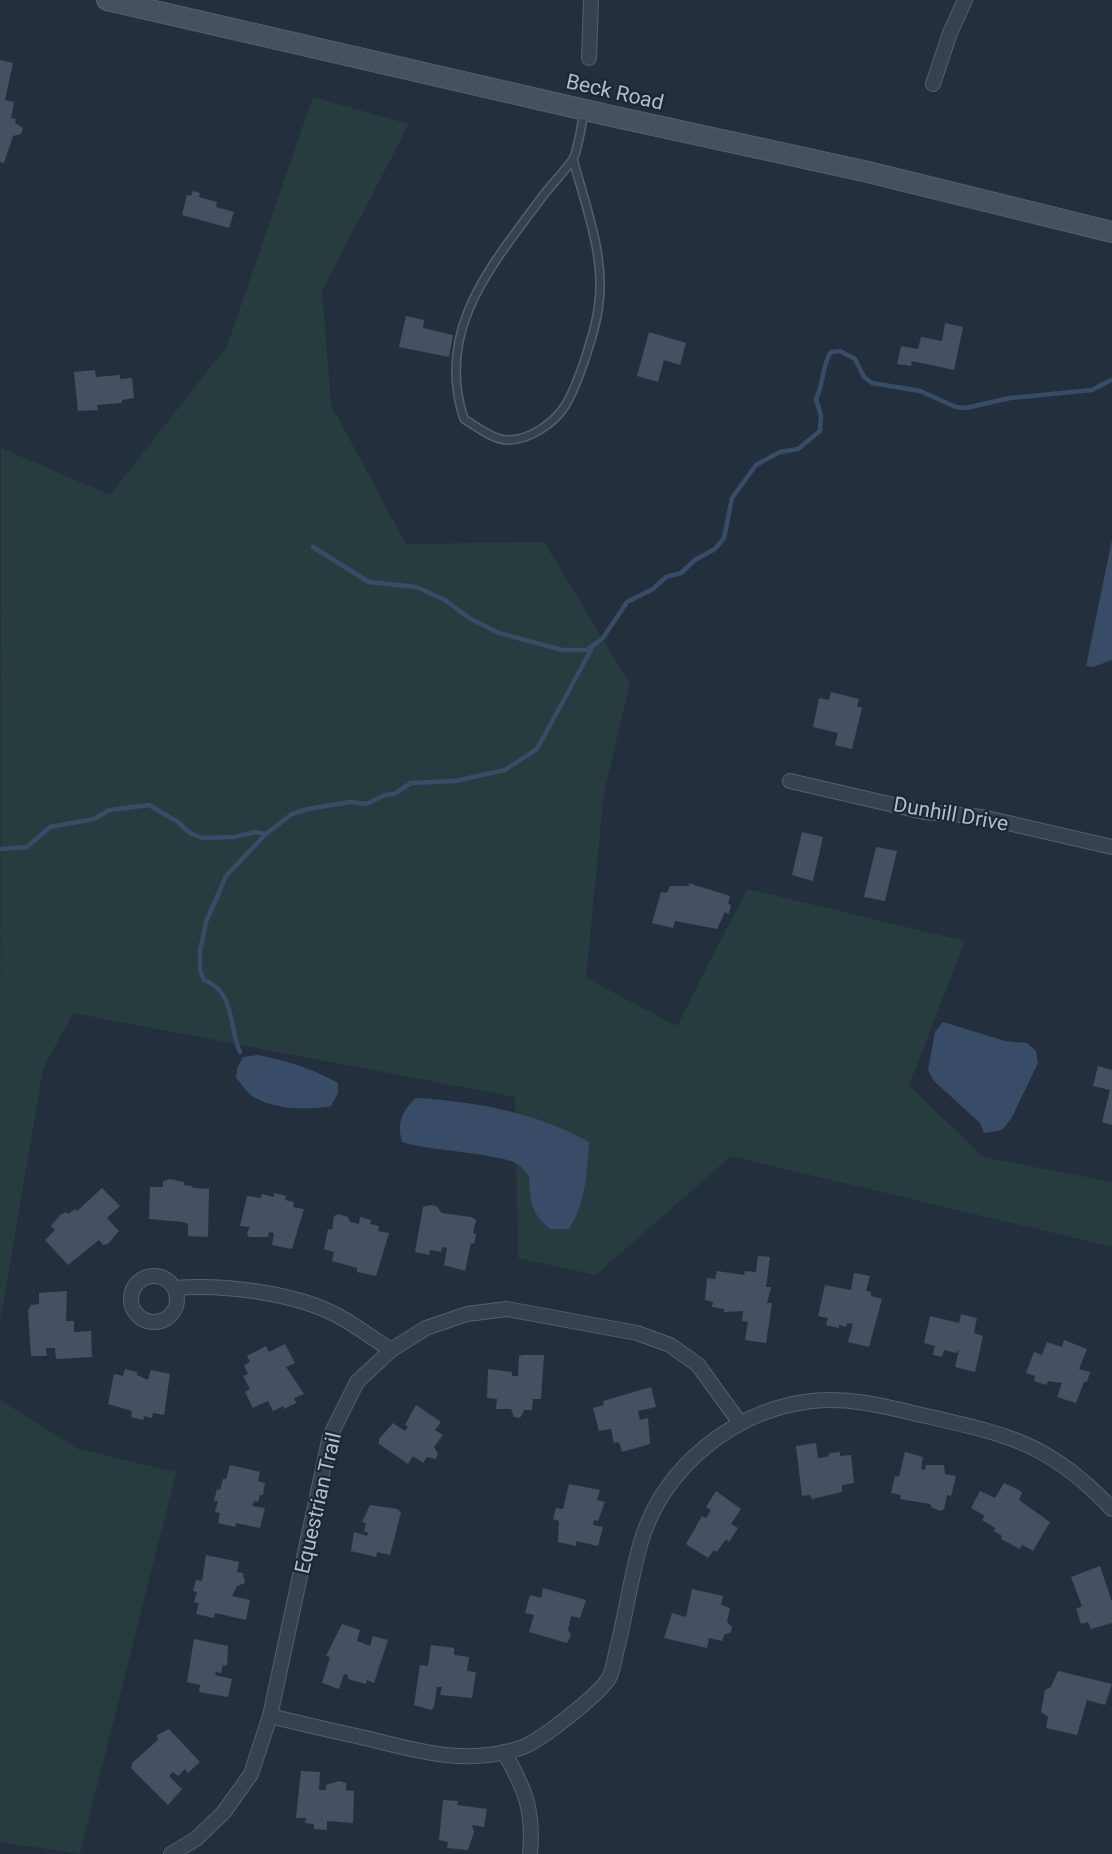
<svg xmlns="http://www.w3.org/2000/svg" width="1112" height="1854" font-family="Roboto,sans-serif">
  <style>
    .green { fill: #263c3f }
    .water { fill: #394c67 }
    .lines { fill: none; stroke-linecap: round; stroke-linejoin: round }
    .stream { stroke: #394c67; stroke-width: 4.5 }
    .building { fill: #455162 }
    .lane-casing { stroke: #565f6c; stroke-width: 10 }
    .street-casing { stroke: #565f6c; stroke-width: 16 }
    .secondary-casing { stroke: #565f6c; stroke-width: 22 }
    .lane { stroke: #38414e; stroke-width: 7 }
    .street { stroke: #38414e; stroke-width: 14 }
    .secondary { stroke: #465061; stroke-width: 20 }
    .labels { text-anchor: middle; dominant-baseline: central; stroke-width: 4.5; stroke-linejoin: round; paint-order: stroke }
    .street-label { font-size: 21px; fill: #b4bcc9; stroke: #1d2633 }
  </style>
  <rect width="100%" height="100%" fill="#242f3e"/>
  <path class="green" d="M 313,97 L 409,124 L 322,291 L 331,405 L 406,544 L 544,542 L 630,684 L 604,792 L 586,978 L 677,1026 L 747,889 L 965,941 L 909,1085 L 983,1157 L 1112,1182 L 1112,1247 L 731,1156 L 596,1275 L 518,1258 L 515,1097 L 73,1013 L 43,1069 L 0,1323 L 1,448 L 110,495 L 227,346 Z
    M 0,1400 L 78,1449 L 176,1472 L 80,1854 L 0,1842 Z"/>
  <path class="water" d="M 1112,540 L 1112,660 L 1093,667 L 1086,666 Z
    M 943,1022 L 1005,1041 L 1027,1043 L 1036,1051 L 1038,1063 L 1011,1119 L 1002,1130 L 984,1133 L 980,1123 L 934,1081 L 928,1070 L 935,1032 Z
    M 258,1055 C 287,1061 312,1068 338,1083 L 338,1093 L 331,1106 C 306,1110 274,1110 252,1096 C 246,1092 241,1083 236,1078 L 237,1068 L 243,1057 Z
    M 416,1098 C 474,1101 538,1113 589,1142 C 587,1172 586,1203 569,1229 L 550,1229 C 530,1212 530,1201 529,1176 C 526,1173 523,1168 519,1165 C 502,1153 429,1151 402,1142 C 397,1123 401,1112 416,1098 Z"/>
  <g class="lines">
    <path class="stream" d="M 313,547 L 369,582 L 416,587 L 445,600 L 469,618 L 499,633 L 562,650 L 587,650 L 603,638 L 627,602 L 653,589 L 666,577 L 681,573 L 695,560 L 715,549 L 724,538 L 732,498 L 756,465 L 780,452 L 798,449 L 820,431 L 821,416 L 816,399 C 824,384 822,364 831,352 L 840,351 L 855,359 L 864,377 L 872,383 L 920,391 L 956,407 L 966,408 L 1010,398 L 1092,390 L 1111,380
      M 0,849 L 27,847 L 50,827 L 94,819 L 109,810 L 149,805 L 178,822 L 190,833 L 202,838 L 234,837 L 255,832 L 265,834
      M 240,1052 C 228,1026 236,992 204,980 L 200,970 L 200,951 L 206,922 L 226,876 L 266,834 L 292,814 L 308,809 L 350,802 L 366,804 L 385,795 L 394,794 L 411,783 L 455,781 L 505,770 L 537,749 L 591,650"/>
  </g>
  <path class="building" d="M 0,60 L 13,63 L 5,100 L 14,102 L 11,118 L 16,119 L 15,123 L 23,128 L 21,134 L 13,136 L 4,163 L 0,162 Z
    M 193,191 L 200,193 L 199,197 L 217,202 L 216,207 L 234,212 L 229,228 L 182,215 L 187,195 L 191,196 Z
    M 406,316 L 424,320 L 423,328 L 453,335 L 449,357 L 399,347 Z
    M 945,323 L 963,327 L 954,370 L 912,361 L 911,366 L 897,364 L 901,346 L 918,349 L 921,337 L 942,341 Z
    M 649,332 L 686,343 L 680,365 L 664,360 L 658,382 L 637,376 Z
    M 95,370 L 96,377 L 120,375 L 120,379 L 132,378 L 134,398 L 122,400 L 122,403 L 97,405 L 98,410 L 78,411 L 74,372 Z
    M 831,692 L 859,699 L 857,706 L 862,708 L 852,749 L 835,745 L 838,733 L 813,727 L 819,698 L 829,700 Z
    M 802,832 L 823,837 L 813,881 L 792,875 Z
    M 876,847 L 897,851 L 885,901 L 864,897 Z
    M 688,883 L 730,896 L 728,904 L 731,905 L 729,914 L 725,912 L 717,929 L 675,921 L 673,928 L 652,923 L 661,892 L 667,893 L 670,886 L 690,886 Z
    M 1098,1066 L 1112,1070 L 1112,1125 L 1102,1122 L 1110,1090 L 1093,1086 Z
    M 170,1179 L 184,1182 L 184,1185 L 192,1186 L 193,1188 L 209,1189 L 208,1237 L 188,1236 L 188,1224 L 183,1222 L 149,1219 L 150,1187 L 163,1187 L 163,1181 Z
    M 102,1188 L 120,1206 L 107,1218 L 119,1231 L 108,1244 L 103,1245 L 99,1240 L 68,1265 L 45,1240 L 55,1230 L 51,1226 L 60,1215 L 66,1212 L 68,1214 L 75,1209 L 77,1211 Z
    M 274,1193 L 286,1196 L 285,1200 L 294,1202 L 293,1207 L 304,1209 L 292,1249 L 272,1245 L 274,1233 L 269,1232 L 268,1237 L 249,1237 L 247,1233 L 250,1227 L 240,1226 L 247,1196 L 261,1198 L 262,1194 L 274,1197 Z
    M 430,1205 L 436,1206 L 442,1213 L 471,1217 L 476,1220 L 473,1233 L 476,1234 L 474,1244 L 471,1243 L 465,1271 L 444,1265 L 447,1248 L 442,1247 L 441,1252 L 430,1250 L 429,1255 L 415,1252 L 423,1207 Z
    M 338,1214 L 348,1217 L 350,1222 L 359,1224 L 360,1217 L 371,1220 L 370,1224 L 379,1226 L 378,1231 L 389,1233 L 376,1276 L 357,1272 L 357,1268 L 332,1261 L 334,1252 L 324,1249 L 328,1229 L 332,1230 L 334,1216 Z
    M 758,1256 L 770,1257 L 766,1287 L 771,1287 L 767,1303 L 772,1303 L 766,1343 L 745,1340 L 748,1322 L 742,1321 L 743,1311 L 724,1312 L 724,1309 L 712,1307 L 713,1302 L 705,1300 L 707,1278 L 715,1279 L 717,1271 L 744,1275 L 745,1271 L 756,1272 Z
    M 854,1273 L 870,1276 L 866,1291 L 871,1292 L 871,1296 L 882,1299 L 869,1347 L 848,1342 L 853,1324 L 847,1323 L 846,1327 L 839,1325 L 839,1328 L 826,1325 L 828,1318 L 818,1316 L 825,1285 L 851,1290 Z
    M 67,1291 L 66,1321 L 74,1321 L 74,1332 L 91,1331 L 92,1357 L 56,1359 L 55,1348 L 46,1348 L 47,1356 L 31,1356 L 28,1311 L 31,1305 L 39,1304 L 39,1293 Z
    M 961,1314 L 977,1318 L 974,1333 L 983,1336 L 975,1372 L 955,1367 L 959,1349 L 956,1353 L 944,1350 L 942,1357 L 933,1355 L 935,1346 L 924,1343 L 930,1316 L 959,1323 Z
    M 1064,1340 L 1087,1349 L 1079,1369 L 1090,1372 L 1087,1382 L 1084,1382 L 1076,1403 L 1057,1397 L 1062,1383 L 1048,1381 L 1046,1385 L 1034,1381 L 1035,1376 L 1026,1373 L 1034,1352 L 1042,1355 L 1047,1342 L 1062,1347 Z
    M 285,1344 L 295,1363 L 286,1367 L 304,1394 L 294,1398 L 296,1403 L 284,1409 L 283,1406 L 273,1411 L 268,1401 L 253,1408 L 245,1392 L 250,1389 L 243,1376 L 248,1374 L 244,1365 L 250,1362 L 247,1356 L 266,1346 L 269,1352 Z
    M 523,1355 L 544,1355 L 541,1399 L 533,1399 L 532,1410 L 524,1410 L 520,1418 L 514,1417 L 511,1409 L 496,1409 L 497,1399 L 487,1398 L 488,1369 L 512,1372 L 512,1376 L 518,1376 L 519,1356 Z
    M 125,1369 L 137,1372 L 137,1375 L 148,1380 L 151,1370 L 170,1374 L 164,1415 L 153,1413 L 152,1418 L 144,1416 L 143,1420 L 131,1417 L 132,1411 L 108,1404 L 114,1374 L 123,1376 Z
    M 651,1387 L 656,1407 L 638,1411 L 640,1420 L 648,1418 L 650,1444 L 622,1452 L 619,1442 L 614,1443 L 611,1429 L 599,1431 L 593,1408 L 604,1405 L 603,1401 Z
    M 416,1405 L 441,1422 L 435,1430 L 443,1435 L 434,1447 L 438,1454 L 436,1459 L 427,1457 L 423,1463 L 413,1456 L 408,1464 L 379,1444 L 379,1439 L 393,1423 L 405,1431 L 408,1427 L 405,1425 Z
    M 816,1443 L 818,1458 L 827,1457 L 830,1453 L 840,1452 L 840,1456 L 851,1455 L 854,1483 L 842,1485 L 842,1492 L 812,1499 L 810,1495 L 802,1496 L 796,1446 Z
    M 905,1452 L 923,1457 L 921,1469 L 925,1470 L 926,1465 L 944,1465 L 945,1474 L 956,1476 L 951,1496 L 947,1495 L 944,1509 L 941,1511 L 932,1508 L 930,1504 L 900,1499 L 901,1495 L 891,1493 L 895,1476 L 899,1477 Z
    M 230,1465 L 260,1472 L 258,1481 L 265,1483 L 263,1495 L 260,1495 L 258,1502 L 254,1501 L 252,1506 L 265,1508 L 260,1528 L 236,1523 L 235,1527 L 218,1523 L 220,1513 L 215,1512 L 218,1501 L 214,1501 L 217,1489 L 220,1490 L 223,1479 L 226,1479 Z
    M 1004,1483 L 1019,1490 L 1022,1493 L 1019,1500 L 1050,1522 L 1033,1551 L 1022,1545 L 1020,1549 L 1001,1539 L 1002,1536 L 994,1531 L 995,1528 L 982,1520 L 985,1516 L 971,1508 L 980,1491 L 995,1498 Z
    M 569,1484 L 600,1490 L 597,1500 L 605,1502 L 598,1521 L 594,1520 L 593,1525 L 603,1527 L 598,1546 L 576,1541 L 576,1546 L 558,1542 L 559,1521 L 553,1519 L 556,1508 L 563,1509 Z
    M 716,1491 L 741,1509 L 731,1524 L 738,1528 L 729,1542 L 726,1539 L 717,1552 L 714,1550 L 708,1558 L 686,1544 L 702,1516 L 706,1518 L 711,1510 L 706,1507 Z
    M 370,1505 L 397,1509 L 401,1512 L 390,1555 L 377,1552 L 376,1557 L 351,1551 L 354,1532 L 367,1536 L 368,1532 L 364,1532 L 366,1523 L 362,1522 Z
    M 206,1555 L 239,1562 L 237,1572 L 243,1573 L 245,1583 L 237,1586 L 232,1596 L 250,1600 L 246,1620 L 215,1613 L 214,1618 L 196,1614 L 199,1603 L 194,1602 L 197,1592 L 193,1591 L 196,1580 L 202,1581 Z
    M 1100,1566 L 1112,1602 L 1112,1623 L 1091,1629 L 1088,1622 L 1081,1624 L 1076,1609 L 1082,1606 L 1071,1577 Z
    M 543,1588 L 586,1600 L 580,1618 L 571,1616 L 568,1630 L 571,1635 L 567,1643 L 529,1632 L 534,1615 L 525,1613 L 530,1595 L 541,1598 Z
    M 692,1589 L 723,1596 L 721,1605 L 730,1608 L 727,1622 L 732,1627 L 731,1632 L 724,1635 L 722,1641 L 709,1638 L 707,1648 L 664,1638 L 672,1613 L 686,1617 Z
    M 342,1624 L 360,1630 L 357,1641 L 370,1646 L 373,1636 L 388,1640 L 374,1683 L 367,1680 L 366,1684 L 348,1679 L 348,1675 L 344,1674 L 339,1689 L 322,1683 L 330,1657 L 326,1656 Z
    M 194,1639 L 228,1646 L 227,1666 L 223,1665 L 221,1673 L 216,1672 L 215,1675 L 232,1679 L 228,1697 L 199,1692 L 200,1685 L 187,1682 Z
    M 431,1645 L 454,1648 L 454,1655 L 469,1657 L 467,1671 L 476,1672 L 472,1698 L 440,1695 L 442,1687 L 437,1687 L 434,1707 L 431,1710 L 414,1705 L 420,1665 L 428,1666 Z
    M 1058,1671 L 1112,1684 L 1105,1705 L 1087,1700 L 1077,1735 L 1046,1728 L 1048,1717 L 1041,1712 L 1045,1690 L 1051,1687 Z
    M 169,1729 L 200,1762 L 188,1773 L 185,1769 L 178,1776 L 173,1772 L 169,1776 L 182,1789 L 168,1805 L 131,1768 L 133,1762 L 158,1740 L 157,1735 Z
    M 301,1771 L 320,1772 L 319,1790 L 326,1790 L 326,1785 L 339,1781 L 346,1783 L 346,1790 L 354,1791 L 353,1823 L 327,1821 L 327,1830 L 314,1829 L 314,1824 L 305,1823 L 306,1818 L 296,1818 Z
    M 443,1800 L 458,1801 L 457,1805 L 487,1809 L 484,1827 L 472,1825 L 474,1832 L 468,1850 L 447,1848 L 448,1842 L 439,1840 Z"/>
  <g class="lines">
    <defs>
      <path id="lane" d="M 573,159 C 585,204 605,256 599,302 C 597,327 578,385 565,406 C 554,423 530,440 508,440 C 493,440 476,426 464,419 C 434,329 493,264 542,197 C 549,187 570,166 574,157 C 579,144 581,127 584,113"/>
      <path id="street" d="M 589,58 L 591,0
        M 933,84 L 950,33 L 965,0
        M 790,781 L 924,812 L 982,817 L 1112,847
        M131 1299a23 23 0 1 1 46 0a23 23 0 1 1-46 0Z
        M 175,1288 C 223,1284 298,1293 340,1317 C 358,1327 374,1339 391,1350
        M 270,1716 C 303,1724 337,1732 370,1739 C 421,1752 471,1766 523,1747 C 541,1740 602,1693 610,1676 C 614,1667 615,1655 618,1645 C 626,1612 631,1578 640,1545 C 662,1468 733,1410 812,1401 C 846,1397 880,1405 913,1413 C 1003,1434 1046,1439 1112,1509
        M 504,1752 C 525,1789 534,1810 530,1854
        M 171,1854 L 196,1839 L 224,1812 L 251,1774 L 270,1716 L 330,1436 L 357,1382 L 391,1350 L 426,1328 L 467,1314 L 507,1309 L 637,1333 L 670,1345 L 698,1365 L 740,1423"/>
      <path id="secondary" d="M 107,0 L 607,115 L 868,172 L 1112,232"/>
    </defs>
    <use href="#lane" class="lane-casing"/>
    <use href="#street" class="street-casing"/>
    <use href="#secondary" class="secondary-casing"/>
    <use href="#lane" class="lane"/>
    <use href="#street" class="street"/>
    <use href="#secondary" class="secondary"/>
  </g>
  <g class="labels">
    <g class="street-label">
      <text transform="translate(615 92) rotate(13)">Beck Road</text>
      <text transform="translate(951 814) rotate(10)">Dunhill Drive</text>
      <text transform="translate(318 1503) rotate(-77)">Equestrian Trail</text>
    </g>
  </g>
</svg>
